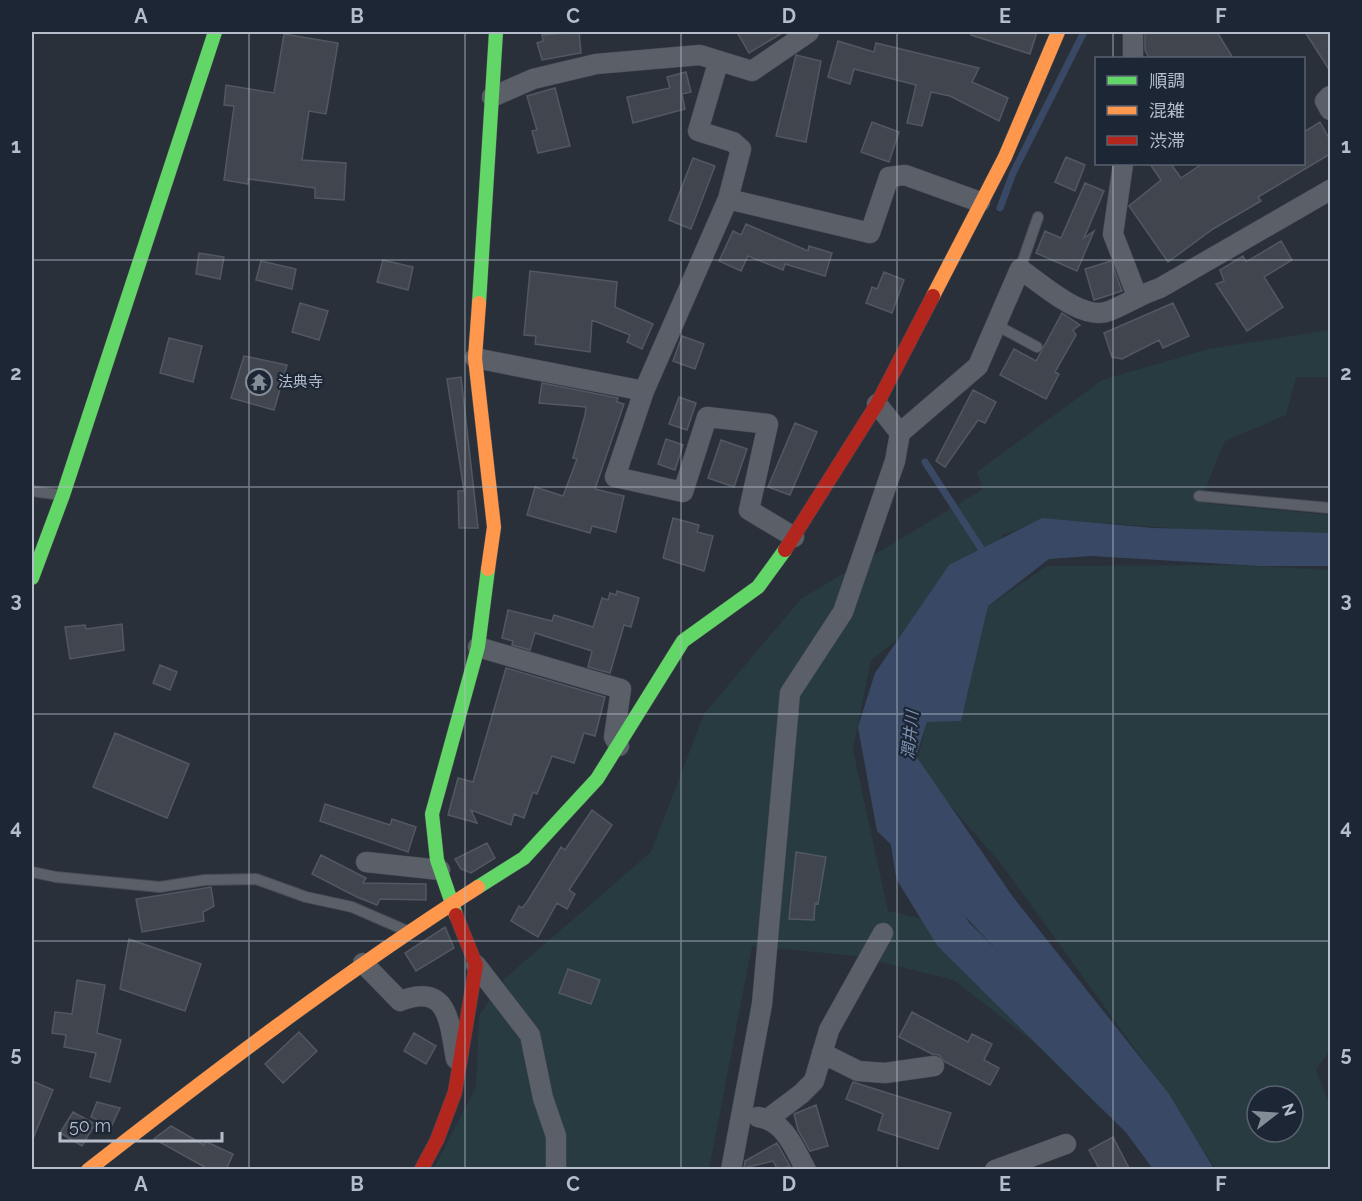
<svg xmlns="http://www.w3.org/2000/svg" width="1362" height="1201" font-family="Raleway,'Noto Sans JP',sans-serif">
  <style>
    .green { fill: #273b40; fill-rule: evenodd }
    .water { fill: #394965 }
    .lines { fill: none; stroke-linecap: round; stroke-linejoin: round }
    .stream { stroke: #394965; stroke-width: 7 }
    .river { stroke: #394965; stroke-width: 39 }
    .building { fill: #41464e; stroke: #525861; stroke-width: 1.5 }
    .lane-casing { stroke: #474b52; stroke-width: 12 }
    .street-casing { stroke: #474b52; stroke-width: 21 }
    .fast-casing { stroke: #474b52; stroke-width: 15 }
    .slow-casing { stroke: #474b52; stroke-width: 15 }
    .jam-casing { stroke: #474b52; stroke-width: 15 }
    .lane { stroke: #5b5f67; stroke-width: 10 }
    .street { stroke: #5b5f67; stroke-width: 20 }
    .fast { stroke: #63d668; stroke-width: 14 }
    .slow { stroke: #ff974d; stroke-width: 14 }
    .jam { stroke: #b3261e; stroke-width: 14 }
    .grid { fill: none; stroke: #b5bdca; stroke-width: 1.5; stroke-opacity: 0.55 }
    .labels { text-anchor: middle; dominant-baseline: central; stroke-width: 4.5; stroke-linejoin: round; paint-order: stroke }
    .poi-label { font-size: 15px; fill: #b5bdca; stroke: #1d2635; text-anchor: start }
    .water-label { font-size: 16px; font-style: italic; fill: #7c92b2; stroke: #1d2635 }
    .neatline { fill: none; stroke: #b5bdca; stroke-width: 2 }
    .grid-label { font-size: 20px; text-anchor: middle; font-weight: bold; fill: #b5bdca }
  </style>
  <rect width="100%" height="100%" fill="#2a303a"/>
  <path class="green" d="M 1330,330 L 1330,377 L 1296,377 L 1286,415 L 1225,441 L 1204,491 L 1209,504 L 1330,515 L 1330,540 L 1049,519 L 1002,535 L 1009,554 L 871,660 L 853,750 L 888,911 L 994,935 L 1150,1089 L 1144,1141 L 1101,1109 L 1037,1045 L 954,980 L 856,956 L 752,946 L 709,1169 L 433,1170 L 476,1087 L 479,1016 L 503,980 L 651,852 L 704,714 L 801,599 L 983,489 L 977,472 L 1102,380 L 1209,349 Z
    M 1237,565 L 1330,570 L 1330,1050 L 1316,1070 L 1330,1106 L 1330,1169 L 1216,1169 L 1143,1060 L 1002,865 L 916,766 L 927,722 L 961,720 L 988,606 L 1047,566 ZM 1257,1096 L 1293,1096 L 1293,1132 L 1257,1132 Z"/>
  <path class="water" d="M 1042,518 L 1153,528 L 1330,533 L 1330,566 L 1260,566 L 1091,556 L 1049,559 L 988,606 L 961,721 L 927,722 L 916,756 L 1013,897 L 1169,1094 L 1214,1169 L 1176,1169 L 1152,1114 L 959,910 L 877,831 L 858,727 L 875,673 L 949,565 Z"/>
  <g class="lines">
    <path class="stream" d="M 1000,208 L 1013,173 L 1084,32
      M 925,462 L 986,556"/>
    <path class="river" d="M 906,815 L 915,872 L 953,934 L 1141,1120 L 1178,1170"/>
  </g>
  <path class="building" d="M 579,32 L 581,53 L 542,60 L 537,43 L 543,41 L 542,35 Z
    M 737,32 L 784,32 L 749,53 Z
    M 972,32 L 1037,32 L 1030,54 L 971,35 Z
    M 1152,32 L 1217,32 L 1233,58 L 1149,58 L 1145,50 L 1145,34 Z
    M 1305,32 L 1330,32 L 1330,71 Z
    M 284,34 L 338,43 L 326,114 L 309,111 L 302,160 L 346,163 L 344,200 L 315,198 L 315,188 L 248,179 L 248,184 L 224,180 L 234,106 L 224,105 L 226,85 L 274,93 Z
    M 838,41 L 874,52 L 876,43 L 979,68 L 972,82 L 1008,98 L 999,121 L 950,96 L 931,92 L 922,126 L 907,123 L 916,85 L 854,69 L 850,84 L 828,77 Z
    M 796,55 L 821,61 L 806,142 L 776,136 Z
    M 686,72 L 691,92 L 682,94 L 685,109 L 633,123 L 627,97 L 670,88 L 667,77 Z
    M 555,88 L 570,146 L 538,153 L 532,131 L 537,130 L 527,96 Z
    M 872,122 L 899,132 L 889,162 L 861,152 Z
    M 1320,122 L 1330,140 L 1330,154 L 1258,197 L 1261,201 L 1213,229 L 1168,262 L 1129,206 L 1161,180 L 1150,164 L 1171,164 L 1181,178 L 1202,164 L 1304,164 L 1304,132 Z
    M 1066,157 L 1085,165 L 1075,191 L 1055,182 Z
    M 693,158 L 715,166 L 691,229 L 669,220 Z
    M 1085,183 L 1104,191 L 1084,238 L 1094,231 L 1077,271 L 1036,253 L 1045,231 L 1061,238 Z
    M 746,224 L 808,251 L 809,246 L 832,253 L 825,276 L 785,264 L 783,270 L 748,256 L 741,271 L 719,261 L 733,231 L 741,235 Z
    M 1281,241 L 1292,260 L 1264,277 L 1283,307 L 1247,331 L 1216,284 L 1224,281 L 1220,270 L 1243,256 L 1246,262 Z
    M 199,253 L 224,257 L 220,279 L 196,274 Z
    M 383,260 L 413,267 L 408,290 L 377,282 Z
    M 261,261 L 296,269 L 292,289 L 256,280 Z
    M 1111,261 L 1122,291 L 1094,300 L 1085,269 Z
    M 530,271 L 617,282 L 615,307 L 653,324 L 642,349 L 627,342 L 630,335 L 592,320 L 590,352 L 535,344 L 536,336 L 524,335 Z
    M 884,272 L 904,280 L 892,313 L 866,303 L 872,287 L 877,289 Z
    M 300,303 L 328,311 L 319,340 L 292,332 Z
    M 1173,303 L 1189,336 L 1163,348 L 1159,340 L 1122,359 L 1112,357 L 1104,333 Z
    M 1062,313 L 1080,325 L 1073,330 L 1076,335 L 1055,372 L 1059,374 L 1046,399 L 1000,375 L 1014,349 L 1036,361 Z
    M 682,336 L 704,344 L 695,369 L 673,361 Z
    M 169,338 L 202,346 L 193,382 L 160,373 Z
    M 244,356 L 287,365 L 274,410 L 231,398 Z
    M 461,377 L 478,527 L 478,528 L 459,528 L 458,491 L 464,491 L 447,379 Z
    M 542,383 L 618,398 L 617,402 L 624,404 L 595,489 L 624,496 L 616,532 L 592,526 L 590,533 L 527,515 L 535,487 L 563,496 L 577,459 L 573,458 L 585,415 L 586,407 L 539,403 Z
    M 973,390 L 996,402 L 985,423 L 978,420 L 945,467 L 936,461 Z
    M 679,397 L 696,403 L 687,430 L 669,424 Z
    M 795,423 L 817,432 L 790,495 L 768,487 Z
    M 666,439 L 683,445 L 675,470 L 658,464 Z
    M 721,440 L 747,449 L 734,487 L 708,478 Z
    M 673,518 L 699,525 L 697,532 L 713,536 L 704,571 L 663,558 Z
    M 617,591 L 639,598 L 631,627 L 624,625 L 610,673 L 588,667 L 592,651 L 535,633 L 530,650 L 512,645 L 513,641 L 502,638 L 508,610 L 552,621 L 554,615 L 593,627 L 602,598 L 608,600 L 610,593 L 616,595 Z
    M 122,624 L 124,650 L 70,659 L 65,627 L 85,625 L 86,629 Z
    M 160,665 L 177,672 L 170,690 L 153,683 Z
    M 506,668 L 605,697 L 595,736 L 584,733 L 574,763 L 552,756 L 537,794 L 533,792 L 524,818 L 514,814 L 511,825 L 471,810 L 477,823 L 448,815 L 458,778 L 473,782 Z
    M 115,733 L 189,764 L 167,818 L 93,787 Z
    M 325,804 L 390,825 L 392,819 L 416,827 L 408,852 L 320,821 Z
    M 592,810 L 612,825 L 569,890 L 575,894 L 567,909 L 557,903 L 538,937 L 511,921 L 519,906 L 522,908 L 527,902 L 561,847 L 565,850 Z
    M 487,843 L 495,858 L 471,873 L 461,869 L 455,859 Z
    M 796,852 L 826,857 L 818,904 L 815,903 L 814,920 L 789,919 Z
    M 321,855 L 366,878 L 363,883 L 426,884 L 426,900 L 380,899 L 377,905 L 357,897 L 312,874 Z
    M 211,887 L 214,906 L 203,912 L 204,921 L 142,932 L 136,899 Z
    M 445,927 L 454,948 L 416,971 L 405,953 Z
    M 129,939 L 201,964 L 185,1011 L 120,989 Z
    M 568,969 L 600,980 L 591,1004 L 559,993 Z
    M 77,980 L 105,985 L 97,1033 L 121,1040 L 110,1082 L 90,1077 L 96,1053 L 64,1047 L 66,1035 L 52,1033 L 55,1012 L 72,1014 Z
    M 912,1012 L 968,1042 L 972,1034 L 992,1044 L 984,1060 L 999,1068 L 990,1085 L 945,1062 L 939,1055 L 932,1054 L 899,1037 Z
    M 299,1032 L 317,1051 L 283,1083 L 265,1064 Z
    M 414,1033 L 436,1046 L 426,1064 L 404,1051 Z
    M 32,1081 L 53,1090 L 32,1141 Z
    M 853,1082 L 951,1113 L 938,1149 L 878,1130 L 883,1114 L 846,1099 Z
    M 97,1102 L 120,1108 L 111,1127 L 91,1117 Z
    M 816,1105 L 828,1146 L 810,1151 L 798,1130 L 794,1114 Z
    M 73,1112 L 95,1124 L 82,1146 L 60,1133 Z
    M 171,1126 L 204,1145 L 205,1141 L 233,1154 L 226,1170 L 210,1170 L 154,1139 Z
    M 1113,1137 L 1130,1170 L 1100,1170 L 1089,1150 Z
    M 777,1143 L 790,1166 L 778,1170 L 773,1161 L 744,1168 L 745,1161 Z"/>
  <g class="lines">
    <defs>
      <path id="lane" d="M 1020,269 L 1038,217
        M 996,325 L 1037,347
        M 32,491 L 62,495
        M 1199,496 L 1330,508
        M 32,872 L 56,877 L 160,887 L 205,880 L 256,879 L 306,897 L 352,907 L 405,930"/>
      <path id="street" d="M 1133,58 L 1133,32
        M 718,63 L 698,131 L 733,142 L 741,149 L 728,199 L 870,233 L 889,177 L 905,175 L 980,202
        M 1330,96 L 1325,101 L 1330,110
        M 492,97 L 533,79 L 596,64 L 700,55 L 752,71 L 809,32
        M 1123,164 L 1113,234 L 1137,296
        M 475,358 L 644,391 L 728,199
        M 644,391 L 615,477 L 683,492 L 707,417 L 768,424 L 749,510 L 794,537
        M 900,433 L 978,366 L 1020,269 C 1042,284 1083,322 1109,311 C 1127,304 1141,294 1160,288 L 1330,190
        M 478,647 L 621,689 L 614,737 L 619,746
        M 366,862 L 440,870
        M 363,963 L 400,1001 C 449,982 449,1022 456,1059
        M 476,965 L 530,1035 L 543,1098 L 556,1136 L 556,1170
        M 822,1053 L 858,1071 L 885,1073 L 934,1066
        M 758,1117 C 785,1121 794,1148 806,1170
        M 769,1118 L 801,1094 L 814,1081 L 829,1030 L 883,933
        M 731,1170 L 762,1004 L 790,693 L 843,612 L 895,461 L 900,433 L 877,404
        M 995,1170 L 1066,1144"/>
      <path id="fast" d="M 479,303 L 496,32
        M 32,578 L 63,495 L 215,32
        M 478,887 L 524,858 L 597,779 L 683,641 L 758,587 L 785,550
        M 456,915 L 437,860 L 432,814 L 478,647 L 488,569"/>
      <path id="slow" d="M 933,296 L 1005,157 L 1058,32
        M 479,303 L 475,358 L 494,527 L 488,569
        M 88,1170 C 215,1071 342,974 478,887"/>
      <path id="jam" d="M 785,550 L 877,404 L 933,296
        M 421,1170 L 437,1140 L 455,1092 L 476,965 L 456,915"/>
    </defs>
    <use href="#lane" class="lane-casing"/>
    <use href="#street" class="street-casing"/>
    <use href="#fast" class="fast-casing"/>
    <use href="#slow" class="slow-casing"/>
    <use href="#jam" class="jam-casing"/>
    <use href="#lane" class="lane"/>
    <use href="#street" class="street"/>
    <use href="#fast" class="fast"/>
    <use href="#slow" class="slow"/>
    <use href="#jam" class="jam"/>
  </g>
  <path class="grid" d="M 249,32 L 249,1170M 465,32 L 465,1170M 681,32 L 681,1170M 897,32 L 897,1170M 1113,32 L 1113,58M 1113,164 L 1113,1170M 32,260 L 1330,260M 32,487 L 1330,487M 32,714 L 1330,714M 32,941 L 1330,941"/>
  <defs>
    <symbol id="temple-ring" viewBox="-11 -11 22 22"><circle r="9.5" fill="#1d2635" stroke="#848c98" stroke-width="1.5"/><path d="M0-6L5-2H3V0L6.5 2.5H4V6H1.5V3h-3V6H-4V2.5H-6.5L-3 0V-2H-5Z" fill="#848c98"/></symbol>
  </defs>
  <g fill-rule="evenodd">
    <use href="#temple-ring" x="244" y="367" width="30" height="30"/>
  </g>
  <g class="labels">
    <g class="poi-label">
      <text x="278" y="382">法典寺</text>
    </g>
    <g class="water-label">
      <text transform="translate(910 735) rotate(-84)">潤井川</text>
    </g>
  </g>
  <rect width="1362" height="1201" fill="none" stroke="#1d2635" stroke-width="66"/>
  <rect x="1095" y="57" width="210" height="108" fill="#1d2635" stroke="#5a6271" stroke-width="1.5"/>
  <rect x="1107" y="76" width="30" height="9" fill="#63d668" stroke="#5a6271" stroke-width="1.5"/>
  <text x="1149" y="87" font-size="18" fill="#b5bdca">順調</text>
  <rect x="1107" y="106" width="30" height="9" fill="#ff974d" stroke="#5a6271" stroke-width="1.5"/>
  <text x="1149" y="117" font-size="18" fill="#b5bdca">混雑</text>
  <rect x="1107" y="136" width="30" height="9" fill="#b3261e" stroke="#5a6271" stroke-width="1.5"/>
  <text x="1149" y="147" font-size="18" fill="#b5bdca">渋滞</text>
  <g transform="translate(1275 1114) rotate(73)"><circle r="28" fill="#1d2635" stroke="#5a6271" stroke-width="1.5"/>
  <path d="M0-4.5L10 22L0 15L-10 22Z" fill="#848c98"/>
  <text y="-9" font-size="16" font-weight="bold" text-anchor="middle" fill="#b5bdca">N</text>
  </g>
  <path d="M60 1132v9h162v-9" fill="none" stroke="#b5bdca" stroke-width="3"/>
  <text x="69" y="1132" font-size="18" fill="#b5bdca" stroke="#1d2635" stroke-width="4.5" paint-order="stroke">50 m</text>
  <rect x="33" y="33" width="1296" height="1135" class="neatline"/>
  <g class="grid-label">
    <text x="141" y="23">A</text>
    <text x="357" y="23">B</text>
    <text x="573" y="23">C</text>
    <text x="789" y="23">D</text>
    <text x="1005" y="23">E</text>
    <text x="1221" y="23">F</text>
    <text x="16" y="153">1</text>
    <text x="1346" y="153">1</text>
    <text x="16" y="380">2</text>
    <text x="1346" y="380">2</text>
    <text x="16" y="607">3</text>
    <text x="1346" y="607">3</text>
    <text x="16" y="834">4</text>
    <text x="1346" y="834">4</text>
    <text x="16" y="1061">5</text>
    <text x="1346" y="1061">5</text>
    <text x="141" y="1191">A</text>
    <text x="357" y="1191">B</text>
    <text x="573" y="1191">C</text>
    <text x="789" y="1191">D</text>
    <text x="1005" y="1191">E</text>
    <text x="1221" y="1191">F</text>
  </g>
</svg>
